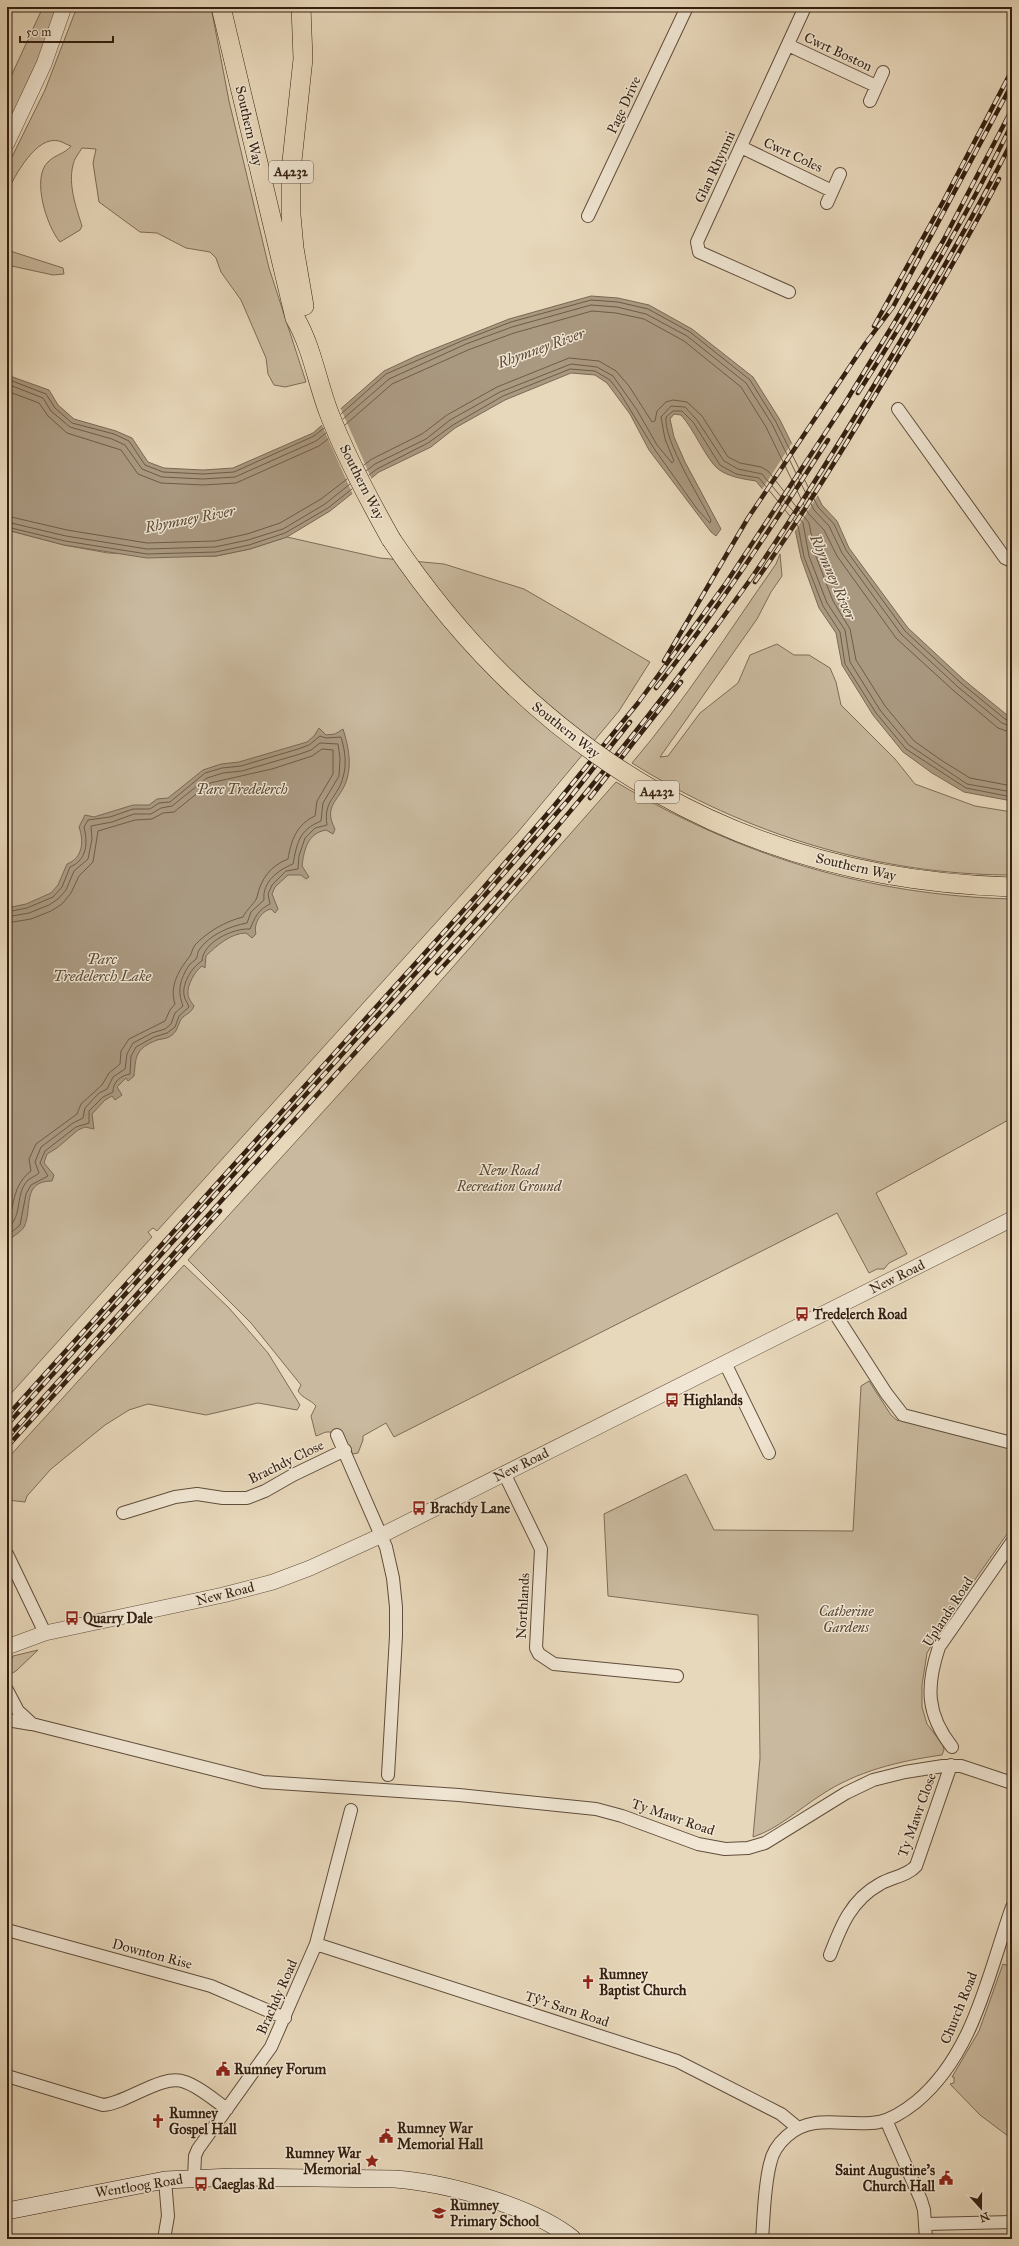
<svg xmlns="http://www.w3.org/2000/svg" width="1019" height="2246" font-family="'IM FELL Great Primer',serif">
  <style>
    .green { fill: #c9b99e; stroke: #7e6c57 }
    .water { fill: #aa9981; stroke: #7a6854 }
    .pier { fill: #e8d8bb }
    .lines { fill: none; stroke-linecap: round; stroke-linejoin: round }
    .shore { stroke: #6e5c48; stroke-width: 1 }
    .minor-casing { stroke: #604d3b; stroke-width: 14 }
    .tertiary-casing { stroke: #604d3b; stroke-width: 16 }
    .secondary-casing { stroke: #331f10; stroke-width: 18 }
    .primary-casing { stroke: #331f10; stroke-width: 20 }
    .minor { stroke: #f0e6d3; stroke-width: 12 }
    .tertiary { stroke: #f0e6d3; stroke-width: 15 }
    .secondary { stroke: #f0e6d3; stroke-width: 17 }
    .primary { stroke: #e8d8bb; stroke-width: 19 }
    .rail-casing { stroke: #331f10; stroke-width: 4.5 }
    .rail { stroke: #f0e6d3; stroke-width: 3; stroke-dasharray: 9; stroke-linecap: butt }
    .primary-bridge-casing { stroke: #331f10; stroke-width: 20; stroke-linecap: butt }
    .primary-bridge { stroke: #e8d8bb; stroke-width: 19 }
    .labels { text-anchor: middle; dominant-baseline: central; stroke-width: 3; stroke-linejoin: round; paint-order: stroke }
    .shield { fill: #f0e6d3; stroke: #6c5b4a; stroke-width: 1 }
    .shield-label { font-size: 13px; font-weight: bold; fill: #331f10 }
    .street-label { font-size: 14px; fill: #331f10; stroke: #f0e6d3 }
    .park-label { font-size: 14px; font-style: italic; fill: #584634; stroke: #f0e6d3 }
    .poi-label { font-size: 14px; font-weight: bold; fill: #331f10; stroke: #f0e6d3; text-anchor: start }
    .water-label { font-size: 15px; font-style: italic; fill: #5d4a38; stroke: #f0e6d3 }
  </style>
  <rect width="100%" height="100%" fill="#e8d8bb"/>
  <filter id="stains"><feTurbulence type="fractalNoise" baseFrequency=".005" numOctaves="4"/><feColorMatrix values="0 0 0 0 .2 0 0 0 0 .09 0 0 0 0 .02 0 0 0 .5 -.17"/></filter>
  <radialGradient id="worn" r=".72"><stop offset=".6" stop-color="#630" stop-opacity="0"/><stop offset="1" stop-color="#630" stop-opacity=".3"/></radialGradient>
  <path class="green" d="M 43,7 L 57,7 L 40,55 L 7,126 L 7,85 Z
    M 77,7 L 211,7 L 229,101 L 269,268 L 306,382 L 285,387 L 274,385 L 268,374 L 266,358 L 241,300 L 221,272 L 216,258 L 210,252 L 186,248 L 157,233 L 140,232 L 99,202 L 93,163 L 96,149 L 82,148 C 79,153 74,159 73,165 C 68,185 76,207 82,226 L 80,230 L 60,242 C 47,227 31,178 48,162 C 54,155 65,154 71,146 C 67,145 63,142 59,141 C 36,135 15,176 7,192 L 7,167 L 45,90 Z
    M 7,250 L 63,268 L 64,274 L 53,275 L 7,265 Z
    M 7,530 L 64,545 L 108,553 L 187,556 L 216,556 L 250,549 L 287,537 L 380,558 L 444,564 L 524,589 L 650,662 L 619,711 L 518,832 L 157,1231 L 153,1228 L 148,1232 L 152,1237 L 7,1398 Z
    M 780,554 L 782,576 L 771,592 L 757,619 L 660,757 L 668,756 L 700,713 L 738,683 L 750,655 L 777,644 L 794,655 L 809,655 L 830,668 L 836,682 L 841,705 L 895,759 L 915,784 L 975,806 L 1012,812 L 1012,875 C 878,875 745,834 632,763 C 685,701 729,631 776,564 Z
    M 616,782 C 740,856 867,895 1012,899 L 1012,1118 L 876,1193 L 907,1254 L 889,1263 L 884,1269 L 877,1269 L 869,1273 L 837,1213 L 394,1437 L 386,1423 L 363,1436 L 363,1440 L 358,1453 L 353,1454 C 349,1446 338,1431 327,1432 C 324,1432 320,1435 316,1436 L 311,1416 L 316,1406 C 310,1399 303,1399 298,1391 L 301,1385 L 251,1323 L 188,1260 L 392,1036 Z
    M 184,1265 L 229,1308 L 268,1353 L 300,1405 L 297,1410 L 258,1403 L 206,1415 L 148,1404 L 129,1410 L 105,1425 L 51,1469 L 27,1496 L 25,1502 L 7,1500 L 7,1459 Z
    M 869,1381 L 891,1415 L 898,1421 L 900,1419 L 918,1425 L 1012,1449 L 1012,1527 L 946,1621 L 927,1653 L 922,1685 L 922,1707 L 927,1724 L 943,1745 L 944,1750 L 942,1755 C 899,1761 857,1771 821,1795 C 799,1809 778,1829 753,1837 L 760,1758 L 758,1615 L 608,1596 L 604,1514 L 686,1474 L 714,1530 L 853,1531 L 861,1386 Z
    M 38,1650 L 16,1671 L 9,1675 L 8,1667 L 13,1656 Z
    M 1003,1964 L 1012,1967 L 1012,2139 L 980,2115 L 950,2084 L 954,2083 L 954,2077 L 952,2077 L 979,2031 Z"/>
  <path class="water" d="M 591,296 L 618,298 L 649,305 L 692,329 L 753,377 L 780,420 L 822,505 L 837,521 L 849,548 L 908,628 L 964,680 L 1012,719 L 1012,801 L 964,792 L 932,773 L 903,752 L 873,715 L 842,665 L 836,633 L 819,608 L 801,558 L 795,529 L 756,481 C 743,479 729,477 718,469 C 706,459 694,429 681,415 L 674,414 L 670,419 L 674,437 L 685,462 L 721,529 L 716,536 L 711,532 L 649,450 L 630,414 L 607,383 L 595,375 L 571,373 L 505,400 L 455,428 L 431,447 L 379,472 L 330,511 L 287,537 L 250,549 L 216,556 L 147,558 L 64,545 L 7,530 L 7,375 L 49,390 L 58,405 L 74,419 L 116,431 L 132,438 L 148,462 L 164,468 L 203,470 L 233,468 L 313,433 L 384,371 L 416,356 L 509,319 Z
    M 319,728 L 326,735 L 335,734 L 343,729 C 348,745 352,762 347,779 C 341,800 322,805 335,829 L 333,834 L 326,830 C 308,833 304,849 302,866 L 309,877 L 306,879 L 301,875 L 288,875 L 275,887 L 272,894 L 278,909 L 275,913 L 271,909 C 261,911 253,924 256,934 L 252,938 L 246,933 C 231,933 216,946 206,956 L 205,968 L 202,966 C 195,971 187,985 188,994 C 188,998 192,1003 194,1006 C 191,1013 188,1013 183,1017 C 177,1023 179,1032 169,1037 C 165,1039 161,1039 157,1040 C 135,1049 136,1056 134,1076 L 128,1081 L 126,1078 L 117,1087 L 122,1095 L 115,1100 L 112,1096 L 105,1100 L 92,1114 L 94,1129 L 85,1127 L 78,1130 L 57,1148 L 47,1154 L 44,1163 L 54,1175 L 52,1181 C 21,1181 33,1209 24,1227 C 21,1232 12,1237 7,1241 L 7,908 L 26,904 L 51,893 L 58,885 L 67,864 C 83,858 84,841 79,827 L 85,815 L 94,817 L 133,805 L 149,805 L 157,799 L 168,798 L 203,770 L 221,764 L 239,762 L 307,742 L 314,736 Z"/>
  <path class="pier" d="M 340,407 L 372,480 L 353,495 L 321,423 Z
    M 792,443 L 818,495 L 794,533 L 761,491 Z"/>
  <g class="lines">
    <path class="shore" d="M 7,379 L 46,394 L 55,408 L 72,423 L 114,434 L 129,441 L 145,465 L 163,472 L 203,474 L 234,472 L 314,436 L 324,428
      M 7,384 L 43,398 L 51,411 L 70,427 L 112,439 L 125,445 L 142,469 L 162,477 L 203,479 L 235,477 L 316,441 L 326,433
      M 7,391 L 39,403 L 48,416 L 67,433 L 121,450 L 138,474 L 161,483 L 203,485 L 236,483 L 319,446 L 328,439
      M 341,414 L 386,374 L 464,340 L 511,322 L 591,300 L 618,302 L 648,309 L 690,332 L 750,380 L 776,422 L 818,507 L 834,524 L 846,550 L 905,631 L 961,683 L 1005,719 L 1012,722
      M 343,419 L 389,379 L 466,344 L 512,327 L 591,305 L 617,307 L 646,314 L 687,336 L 746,383 L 772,424 L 814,510 L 829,526 L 842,553 L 901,634 L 958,687 L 1002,723 L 1012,727
      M 345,425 L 392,384 L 468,350 L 514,333 L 592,311 L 616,313 L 644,319 L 684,341 L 741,387 L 766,427 L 808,513 L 824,530 L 837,556 L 896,638 L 954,691 L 998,728 L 1012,733
      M 364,465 L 372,459 L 422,434 L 447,415 L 497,387 L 569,358 L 599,361 L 616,371 L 629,386 L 652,422 L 655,421 L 657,411 L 666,402 L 673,400 L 687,402 L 702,416 L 728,457 L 740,463 L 761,467 L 768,471 L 809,523 L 815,554 L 833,601 L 850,629 L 856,660 L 885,706 L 914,741 L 941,760 L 970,778 L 1012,786
      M 366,471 L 375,464 L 426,439 L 450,420 L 500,392 L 571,364 L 597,367 L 613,376 L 637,410 L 657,445 L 672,463 L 674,461 L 665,439 L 661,417 L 671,406 L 685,407 L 697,420 L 724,461 L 738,469 L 762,474 L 803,523 L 809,556 L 827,603 L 845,630 L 850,662 L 880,710 L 909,745 L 967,784 L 1012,792
      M 369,475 L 377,469 L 428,443 L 453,425 L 503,396 L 570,369 L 595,371 L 610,380 L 620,393 L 653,447 L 697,509 L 710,523 L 711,520 C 699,496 664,442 666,417 L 673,411 L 682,411 L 693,422 L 720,465 L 736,474 L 759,478 L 798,526 L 804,557 L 823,606 L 840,632 L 845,664 L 876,713 L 906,749 L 966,788 L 1012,797
      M 7,516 L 67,530 L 147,543 L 215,541 L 247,534 L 280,523 L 321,499 L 347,479
      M 7,522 L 66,536 L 147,549 L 215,547 L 248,540 L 283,529 L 325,504 L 350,484
      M 7,527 L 65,541 L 147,554 L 216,552 L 249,545 L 285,533 L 328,508 L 352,489
      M 7,912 L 27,908 L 53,897 L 62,887 L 70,867 C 87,860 88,843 84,827 L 88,820 L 110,817 L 133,809 L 150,809 L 159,803 L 170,802 L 205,773 L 222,768 L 241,766 L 298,749 L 309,745 L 320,736 L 326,738 L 341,737 C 345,750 347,765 343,777 C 338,798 323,800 327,825 L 315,828 L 305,838 L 299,856 L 298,869 L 286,871 L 272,885 L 268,894 L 270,904 C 258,910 255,917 250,929 C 233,928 203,942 202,961 C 192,967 182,983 184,995 C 184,999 188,1003 189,1007 L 179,1016 L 175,1027 L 167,1033 L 154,1037 L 136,1047 L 131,1056 L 130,1074 C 120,1076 113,1082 113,1092 L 103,1097 L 89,1111 L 89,1123 L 76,1127 L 45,1151 L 40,1163 L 48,1176 L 31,1185 L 26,1194 L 20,1225 L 7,1236
      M 7,917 L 29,913 L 49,905 L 58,899 L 66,890 L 74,871 L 88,859 L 92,839 L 91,826 L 112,822 L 134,814 L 151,814 L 161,808 L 172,806 L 207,778 L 223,773 L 242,771 L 300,754 L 311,750 L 320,743 L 338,744 L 340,758 L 339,776 L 323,803 L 321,821 C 299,830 297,843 293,864 C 278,870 262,882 264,900 L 251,912 L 247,923 C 230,926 209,935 199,950 C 197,953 198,956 196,959 C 194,961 191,963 189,965 C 180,980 177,990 183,1006 L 175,1013 L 171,1024 L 165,1029 L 152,1033 L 133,1043 L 127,1054 L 125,1069 L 113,1077 L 107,1089 L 99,1093 L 85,1108 L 83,1118 L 73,1123 L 41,1147 L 35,1162 L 39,1173 C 36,1176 32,1177 28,1180 C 14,1195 24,1215 7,1229
      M 7,923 L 31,919 L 51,911 L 62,904 L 71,893 L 79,876 L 93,862 L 98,831 L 135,820 L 152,819 L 163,813 L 174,812 L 210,783 L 272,769 L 312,756 L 322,749 L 333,750 L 333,774 L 317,801 L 315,816 C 297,824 291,840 288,859 C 270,866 261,879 257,897 C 256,902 246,910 243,917 C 226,921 207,932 195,945 C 192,949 192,953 190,956 C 179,970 169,986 175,1004 L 170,1010 L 165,1021 L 129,1039 L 121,1051 L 120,1064 L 109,1073 L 102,1085 L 81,1104 L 77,1114 L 36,1144 L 29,1159 L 31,1171 C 15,1183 14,1200 10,1218 L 7,1221"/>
    <defs>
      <path id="minor" d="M 788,45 L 876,86
        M 870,101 L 883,72
        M 741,147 L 832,191
        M 827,203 L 840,174
        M 588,216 L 687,7
        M 789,292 L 699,252 L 697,242 L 805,7
        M 898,409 L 1005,558 L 1012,561
        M 832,1309 L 886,1393 L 903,1415 L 1012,1443
        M 725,1363 L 769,1453
        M 337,1435 L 386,1547 L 393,1578 L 396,1607 L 396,1636 L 388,1775
        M 504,1473 L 541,1549 L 536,1648 L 539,1654 L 554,1664 L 677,1676
        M 123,1513 L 175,1497 L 197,1494 L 223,1498 L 247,1498 L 265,1491 L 293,1475 L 345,1450
        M 7,1554 L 45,1633
        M 7,1690 L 18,1711 L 32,1724 L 263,1782 L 459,1795 L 596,1809 L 622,1816 L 698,1844 L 725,1849 L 748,1848 L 765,1843 L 846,1793 L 873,1780 L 905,1772 L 943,1766 L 961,1766 L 1012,1783
        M 7,1720 L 31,1724
        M 952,1747 C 926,1714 926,1686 939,1647 L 1012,1542
        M 7,1930 L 211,1986 L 285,2018
        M 316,1944 L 677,2061 L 781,2114 L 798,2128
        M 830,1955 C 841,1926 851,1900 880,1884 C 892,1877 907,1876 916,1866 L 951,1765
        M 7,2076 L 103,2105 C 128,2103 162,2073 185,2082 C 200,2087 214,2100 227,2109
        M 886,2120 L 921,2200 L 924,2210 L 926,2239
        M 194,2178 L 195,2156 L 198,2149 L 271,2047 L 316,1944 L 351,1810
        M 926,2224 L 1012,2222
        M 164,2239 L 168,2216 L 165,2180
        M 762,2239 C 764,2214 764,2188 770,2164 C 772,2153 779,2143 787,2136 C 814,2112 847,2128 879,2122 C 893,2119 906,2110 916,2102 C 974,2054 988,1974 1012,1907"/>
      <path id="tertiary" d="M 7,143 L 44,64 L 64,7
        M 7,1647 L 45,1633 L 223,1595 L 273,1582 L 310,1568 L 380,1536 L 1012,1219"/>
      <path id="secondary" d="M 7,2211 L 165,2180 L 233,2177 L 395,2179 C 447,2183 532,2206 573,2239"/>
      <path id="primary" d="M 221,7 L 295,318 C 312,347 317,382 329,413 C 346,457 368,498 391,539
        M 301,7 L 303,59 L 291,170 L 291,215 L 294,248 L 304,306"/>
    </defs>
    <use href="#minor" class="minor-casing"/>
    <use href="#tertiary" class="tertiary-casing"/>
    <use href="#secondary" class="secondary-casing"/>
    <use href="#primary" class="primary-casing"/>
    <use href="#minor" class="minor"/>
    <use href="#tertiary" class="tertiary"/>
    <use href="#secondary" class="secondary"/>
    <use href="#primary" class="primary"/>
    <defs>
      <path id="rail" d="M 874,326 L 944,200 L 1012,70
        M 858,393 C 914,306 966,217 1012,124
        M 755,582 C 798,522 838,458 876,394 C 919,323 961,252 999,179
        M 664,661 L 748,518 L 865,344 L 893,307 L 1012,84
        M 656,688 C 718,609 773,525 828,440
        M 590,798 L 681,682
        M 437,973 L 484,922 L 559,835
        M 7,1416 L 479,893 L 554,806 L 638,703 L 726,583 L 845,403 L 891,328 L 943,241 L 1012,109
        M 7,1425 L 451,934 L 569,799 L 630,722
        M 7,1438 L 513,878 C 596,783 676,684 750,580 C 801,506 848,429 894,352 C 935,283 976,213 1012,141
        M 7,1447 L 220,1211"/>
    </defs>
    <use href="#rail" class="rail-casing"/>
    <use href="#rail" class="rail"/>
    <defs>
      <path id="primary-bridge" d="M 391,539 C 538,758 747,880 1012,887"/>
    </defs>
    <use href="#primary-bridge" class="primary-bridge-casing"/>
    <use href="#primary-bridge" class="primary-bridge"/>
  </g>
  <defs>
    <symbol id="bus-bare" viewBox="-9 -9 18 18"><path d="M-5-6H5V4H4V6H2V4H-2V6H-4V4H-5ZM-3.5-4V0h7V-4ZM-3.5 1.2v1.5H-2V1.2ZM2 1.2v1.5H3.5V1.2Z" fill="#8f2418" stroke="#f0e6d3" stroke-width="2.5" paint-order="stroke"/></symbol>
    <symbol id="church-bare" viewBox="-9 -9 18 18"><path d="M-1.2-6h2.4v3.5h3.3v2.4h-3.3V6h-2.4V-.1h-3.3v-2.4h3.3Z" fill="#8f2418" stroke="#f0e6d3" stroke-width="2.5" paint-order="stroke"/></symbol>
    <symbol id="civic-bare" viewBox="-9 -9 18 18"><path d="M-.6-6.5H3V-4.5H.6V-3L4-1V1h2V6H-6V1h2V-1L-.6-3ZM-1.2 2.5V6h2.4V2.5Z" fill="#8f2418" stroke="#f0e6d3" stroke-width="2.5" paint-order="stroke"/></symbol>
    <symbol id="sight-bare" viewBox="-9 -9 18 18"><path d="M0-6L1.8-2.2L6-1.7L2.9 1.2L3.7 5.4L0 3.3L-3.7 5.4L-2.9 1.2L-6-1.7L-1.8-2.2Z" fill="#8f2418" stroke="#f0e6d3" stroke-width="2.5" paint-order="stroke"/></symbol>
    <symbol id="school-bare" viewBox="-9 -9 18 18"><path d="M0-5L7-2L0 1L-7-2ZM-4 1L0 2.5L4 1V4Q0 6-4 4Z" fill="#8f2418" stroke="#f0e6d3" stroke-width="2.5" paint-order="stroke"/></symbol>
  </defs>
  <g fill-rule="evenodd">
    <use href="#bus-bare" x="792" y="1304" width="20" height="20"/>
    <use href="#bus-bare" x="662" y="1390" width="20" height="20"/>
    <use href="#bus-bare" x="409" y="1498" width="20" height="20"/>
    <use href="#bus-bare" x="62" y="1608" width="20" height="20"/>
    <use href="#church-bare" x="578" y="1972" width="20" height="20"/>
    <use href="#civic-bare" x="213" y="2059" width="20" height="20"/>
    <use href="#church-bare" x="148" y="2111" width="20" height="20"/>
    <use href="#civic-bare" x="376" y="2126" width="20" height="20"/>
    <use href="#sight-bare" x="362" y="2151" width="20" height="20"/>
    <use href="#civic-bare" x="936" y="2168" width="20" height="20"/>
    <use href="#bus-bare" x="191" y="2174" width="20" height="20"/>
    <use href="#school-bare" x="429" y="2203" width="20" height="20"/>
  </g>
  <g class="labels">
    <g class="shield">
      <rect x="269" y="161" width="44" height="22" rx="3"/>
      <rect x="635" y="781" width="44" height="22" rx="3"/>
    </g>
    <g class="shield-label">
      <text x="291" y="172">A4232</text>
      <text x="657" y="792">A4232</text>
    </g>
    <g class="street-label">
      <text transform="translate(838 52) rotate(25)">Cwrt Boston</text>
      <text transform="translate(624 105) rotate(-65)">Page Drive</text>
      <text transform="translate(249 126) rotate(77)">Southern Way</text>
      <text transform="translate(793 155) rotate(25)">Cwrt Coles</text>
      <text transform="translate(715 167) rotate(-65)">Glan Rhymni</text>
      <text transform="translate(362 482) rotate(63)">Southern Way</text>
      <text transform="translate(566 730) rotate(38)">Southern Way</text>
      <text transform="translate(856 867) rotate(13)">Southern Way</text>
      <text transform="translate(897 1277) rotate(-26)">New Road</text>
      <text transform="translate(286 1462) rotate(-26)">Brachdy Close</text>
      <text transform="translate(521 1465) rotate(-26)">New Road</text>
      <text transform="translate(225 1594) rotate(-14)">New Road</text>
      <text transform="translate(523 1606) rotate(-87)">Northlands</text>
      <text transform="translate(948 1612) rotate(-57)">Uplands Road</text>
      <text transform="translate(917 1815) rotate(-70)">Ty Mawr Close</text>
      <text transform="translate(673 1817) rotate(19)">Ty Mawr Road</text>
      <text transform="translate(152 1954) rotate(15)">Downton Rise</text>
      <text transform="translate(277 1997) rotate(-66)">Brachdy Road</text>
      <text transform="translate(959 2008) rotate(-68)">Church Road</text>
      <text transform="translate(567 2009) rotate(18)">Tŷ'r Sarn Road</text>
      <text transform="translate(139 2186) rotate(-9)">Wentloog Road</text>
    </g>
    <g class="park-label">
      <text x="242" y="789">Parc Tredelerch</text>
      <text x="509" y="1170">New Road<tspan x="509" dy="16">Recreation Ground</tspan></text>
      <text x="846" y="1611">Catherine<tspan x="846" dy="16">Gardens</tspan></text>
    </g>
    <g class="poi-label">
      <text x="813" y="1314">Tredelerch Road</text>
      <text x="683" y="1400">Highlands</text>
      <text x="430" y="1508">Brachdy Lane</text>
      <text x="83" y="1618">Quarry Dale</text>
      <text x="599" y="1974">Rumney<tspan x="599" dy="16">Baptist Church</tspan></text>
      <text x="234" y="2069">Rumney Forum</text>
      <text x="169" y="2113">Rumney<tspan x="169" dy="16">Gospel Hall</tspan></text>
      <text x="397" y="2128">Rumney War<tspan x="397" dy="16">Memorial Hall</tspan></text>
      <text x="361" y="2153" text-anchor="end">Rumney War<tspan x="361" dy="16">Memorial</tspan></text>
      <text x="935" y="2170" text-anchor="end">Saint Augustine's<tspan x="935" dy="16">Church Hall</tspan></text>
      <text x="212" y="2184">Caeglas Rd</text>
      <text x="450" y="2205">Rumney<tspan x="450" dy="16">Primary School</tspan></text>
    </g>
    <g class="water-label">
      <text transform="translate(541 348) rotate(-20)">Rhymney River</text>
      <text transform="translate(190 519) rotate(-11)">Rhymney River</text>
      <text transform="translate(833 577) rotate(66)">Rhymney River</text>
      <text x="102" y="959">Parc<tspan x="102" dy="17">Tredelerch Lake</tspan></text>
    </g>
  </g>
  <rect width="1019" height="2246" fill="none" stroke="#e8d8bb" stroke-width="24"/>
  <rect x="8" y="8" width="1003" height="2230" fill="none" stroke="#331f10" stroke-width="2"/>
  <rect x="12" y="12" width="995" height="2222" fill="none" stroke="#331f10"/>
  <g transform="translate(981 2208) rotate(159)" stroke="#f0e6d3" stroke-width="3" paint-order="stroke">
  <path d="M0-3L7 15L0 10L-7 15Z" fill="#331f10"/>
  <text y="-6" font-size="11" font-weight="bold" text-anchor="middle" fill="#331f10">N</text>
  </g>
  <path d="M20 36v6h93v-6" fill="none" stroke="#331f10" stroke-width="2"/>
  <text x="26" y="36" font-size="12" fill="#331f10" stroke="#f0e6d3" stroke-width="3" paint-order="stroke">50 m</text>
  <rect width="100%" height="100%" filter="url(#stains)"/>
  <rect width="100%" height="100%" fill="url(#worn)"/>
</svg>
